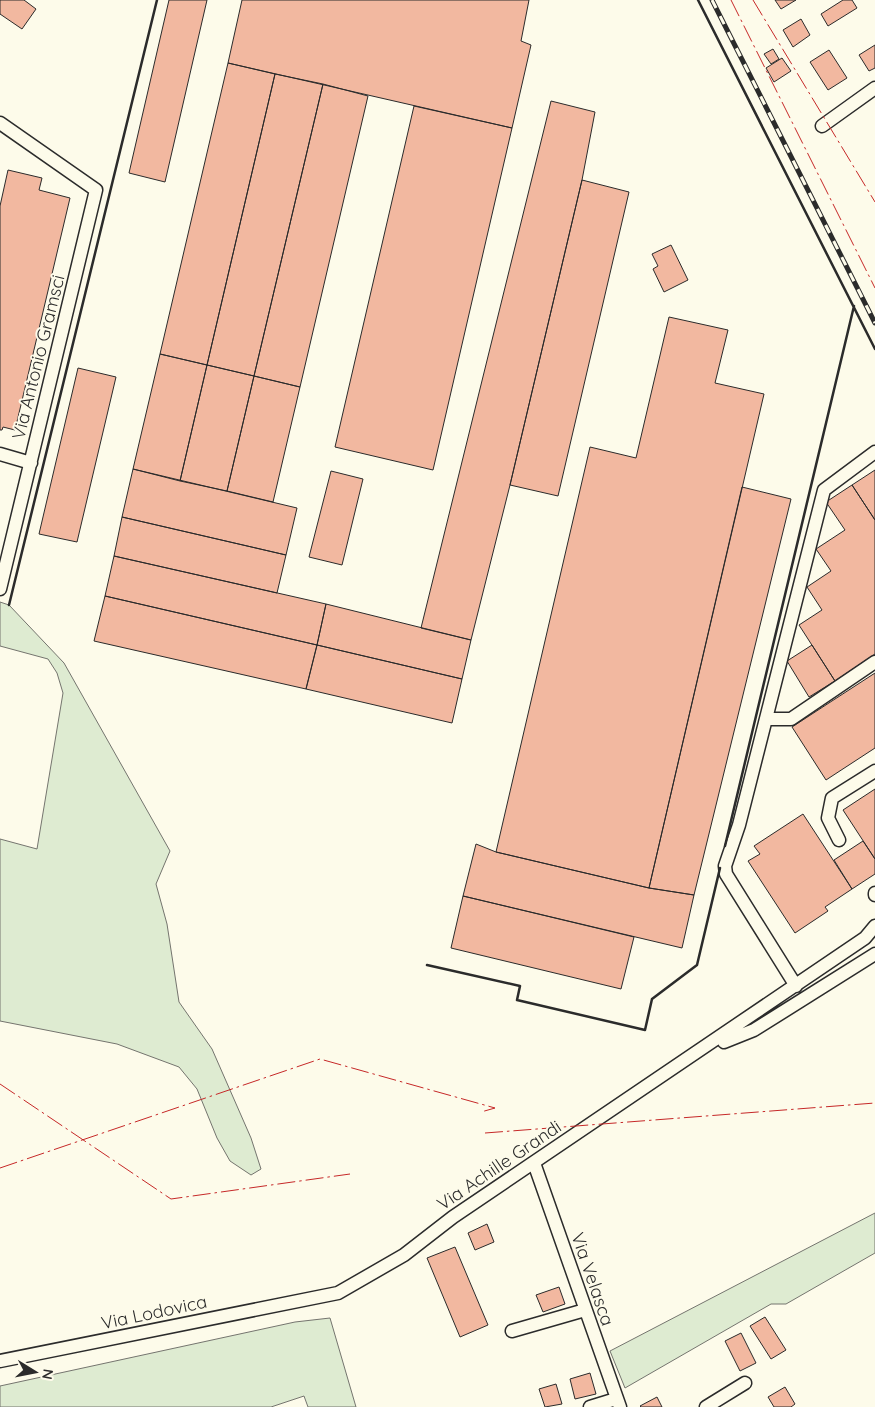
<svg xmlns="http://www.w3.org/2000/svg" width="875" height="1407" font-family="Quicksand,sans-serif">
  <style>
    .green { fill: #deebd1; stroke: #74746e }
    .building { fill: #f2b8a0; stroke: #2b2b2b }
    .lines { fill: none; stroke-linecap: round; stroke-linejoin: round }
    .minor-casing { stroke: #2b2b2b; stroke-width: 15 }
    .minor { stroke: #fdfbea; stroke-width: 12 }
    .rail-casing { stroke: #2b2b2b; stroke-width: 5 }
    .rail { stroke: #fdfbea; stroke-width: 3; stroke-dasharray: 9; stroke-linecap: butt }
    .wall { stroke: #2b2b2b; stroke-width: 2.5 }
    .power { stroke: #c62828; stroke-width: 1; stroke-dasharray: 18 4 2.5 4; stroke-linecap: butt }
    .labels { text-anchor: middle; dominant-baseline: central; stroke-width: 4; stroke-linejoin: round; paint-order: stroke }
    .street-label { font-size: 18px; fill: #2b2b2b; stroke: #fdfbea }
  </style>
  <rect width="100%" height="100%" fill="#fdfbea"/>
  <path class="green" d="M 0,602 L 9,605 L 64,663 L 170,851 L 156,884 L 167,924 L 179,1002 L 212,1049 L 251,1138 L 261,1169 L 251,1175 L 230,1161 L 217,1138 L 197,1089 L 179,1067 L 117,1044 L 0,1021 L 0,839 L 37,849 L 63,693 L 57,673 L 48,659 L 0,646 Z
    M 875,1213 L 875,1253 L 786,1304 L 771,1304 L 625,1388 L 610,1351 Z
    M 330,1318 L 356,1407 L 308,1407 L 304,1396 L 271,1407 L 0,1407 L 0,1386 L 295,1322 Z"/>
  <path class="building" d="M 0,0 L 24,0 L 36,9 L 22,29 L 0,14 Z
    M 169,0 L 207,0 L 165,182 L 129,173 Z
    M 242,0 L 529,0 L 521,41 L 531,45 L 512,128 L 228,63 Z
    M 775,0 L 796,0 L 781,9 Z
    M 843,0 L 852,0 L 857,8 L 828,26 L 821,14 Z
    M 801,19 L 810,35 L 793,47 L 783,30 Z
    M 875,45 L 875,68 L 869,71 L 859,55 Z
    M 773,49 L 779,59 L 771,64 L 764,54 Z
    M 829,50 L 847,78 L 828,90 L 810,62 Z
    M 782,58 L 791,71 L 774,82 L 766,68 Z
    M 228,63 L 275,74 L 207,365 L 160,354 Z
    M 275,74 L 323,84 L 254,376 L 207,365 Z
    M 323,84 L 368,96 L 300,387 L 254,376 Z
    M 551,101 L 595,112 L 582,180 L 510,485 L 471,640 L 421,628 Z
    M 414,106 L 512,128 L 433,470 L 335,447 Z
    M 8,170 L 42,178 L 39,190 L 70,198 L 15,430 L 3,427 L 2,430 L 0,430 L 0,206 Z
    M 582,180 L 629,192 L 558,496 L 510,485 Z
    M 671,245 L 688,280 L 664,292 L 653,269 L 658,266 L 652,254 Z
    M 669,317 L 728,330 L 715,383 L 764,394 L 649,888 L 496,852 L 590,447 L 636,458 Z
    M 160,354 L 207,365 L 180,481 L 133,469 Z
    M 207,365 L 254,376 L 227,491 L 180,481 Z
    M 78,368 L 116,377 L 77,542 L 39,534 Z
    M 254,376 L 300,387 L 273,502 L 227,491 Z
    M 133,469 L 297,508 L 286,555 L 122,517 Z
    M 875,470 L 875,520 L 852,485 Z
    M 331,471 L 363,479 L 342,565 L 309,557 Z
    M 852,485 L 875,520 L 875,654 L 835,681 L 799,625 L 822,610 L 807,587 L 831,571 L 816,549 L 845,530 L 826,502 Z
    M 742,487 L 791,499 L 694,895 L 649,888 Z
    M 122,517 L 286,555 L 277,593 L 114,556 Z
    M 114,556 L 326,604 L 317,645 L 105,596 Z
    M 105,596 L 317,645 L 306,689 L 94,641 Z
    M 326,604 L 471,640 L 462,679 L 317,645 Z
    M 317,645 L 462,679 L 452,723 L 306,689 Z
    M 812,645 L 835,681 L 809,697 L 787,661 Z
    M 875,673 L 875,748 L 826,780 L 792,727 Z
    M 875,789 L 875,859 L 843,810 Z
    M 803,814 L 852,889 L 825,907 L 828,911 L 795,933 L 748,861 L 760,854 L 754,846 Z
    M 863,841 L 875,859 L 875,874 L 852,889 L 834,860 Z
    M 476,844 L 496,852 L 649,888 L 694,895 L 682,948 L 463,896 Z
    M 463,896 L 634,937 L 621,989 L 451,948 Z
    M 487,1224 L 494,1242 L 475,1250 L 468,1233 Z
    M 455,1247 L 488,1325 L 460,1337 L 427,1258 Z
    M 559,1287 L 565,1304 L 543,1312 L 536,1295 Z
    M 765,1317 L 786,1350 L 771,1359 L 750,1326 Z
    M 741,1333 L 756,1363 L 740,1371 L 725,1341 Z
    M 590,1373 L 596,1394 L 575,1399 L 570,1379 Z
    M 556,1384 L 562,1404 L 545,1407 L 539,1389 Z
    M 785,1387 L 795,1404 L 791,1407 L 774,1407 L 768,1397 Z
    M 657,1397 L 662,1407 L 641,1407 L 640,1406 Z"/>
  <g class="lines">
    <defs>
      <path id="minor" d="M 0,123 L 96,190 L 0,589
        M 822,126 L 875,88
        M 0,454 L 31,463
        M 766,719 L 791,719 L 875,662
        M 839,840 L 828,818 L 832,798 L 875,771
        M 875,893 L 875,895
        M 796,986 L 726,874 L 725,866 L 739,825 L 824,490 L 875,452
        M 724,1042 L 754,1030 L 875,954
        M 534,1163 L 620,1407
        M 512,1331 L 585,1310
        M 0,1361 L 338,1293 L 404,1255 L 453,1217 L 865,938 L 875,926
        M 590,1407 L 616,1399
        M 706,1407 L 745,1383"/>
    </defs>
    <use href="#minor" class="minor-casing"/>
    <use href="#minor" class="minor"/>
    <defs>
      <path id="rail" d="M 712,0 L 875,323"/>
    </defs>
    <use href="#rail" class="rail-casing"/>
    <use href="#rail" class="rail"/>
    <path class="wall" d="M 698,0 L 875,349
      M 9,605 L 157,0
      M 725,846 L 854,306
      M 427,965 L 520,986 L 517,1000 L 645,1030 L 652,999 L 697,965 L 720,868"/>
    <path class="power" d="M 731,0 L 875,288
      M 753,0 L 875,202
      M 0,1084 L 171,1199 L 350,1174
      M 485,1133 L 875,1103
      M 0,1168 L 320,1059 L 495,1108 L 481,1112"/>
  </g>
  <g class="labels">
    <g class="street-label">
      <text transform="translate(38 357) rotate(-76)">Via Antonio Gramsci</text>
      <text transform="translate(499 1165) rotate(-34)">Via Achille Grandi</text>
      <text transform="translate(593 1279) rotate(71)">Via Velasca</text>
      <text transform="translate(154 1312) rotate(-12)">Via Lodovica</text>
    </g>
  </g>
  <g transform="translate(35 1372) rotate(100)" stroke="#fdfbea" stroke-width="4" paint-order="stroke">
  <path d="M0-4L9 19L0 12L-9 19Z" fill="#2b2b2b"/>
  <text y="-8" font-size="14" font-weight="bold" text-anchor="middle" fill="#2b2b2b">N</text>
  </g>
</svg>
